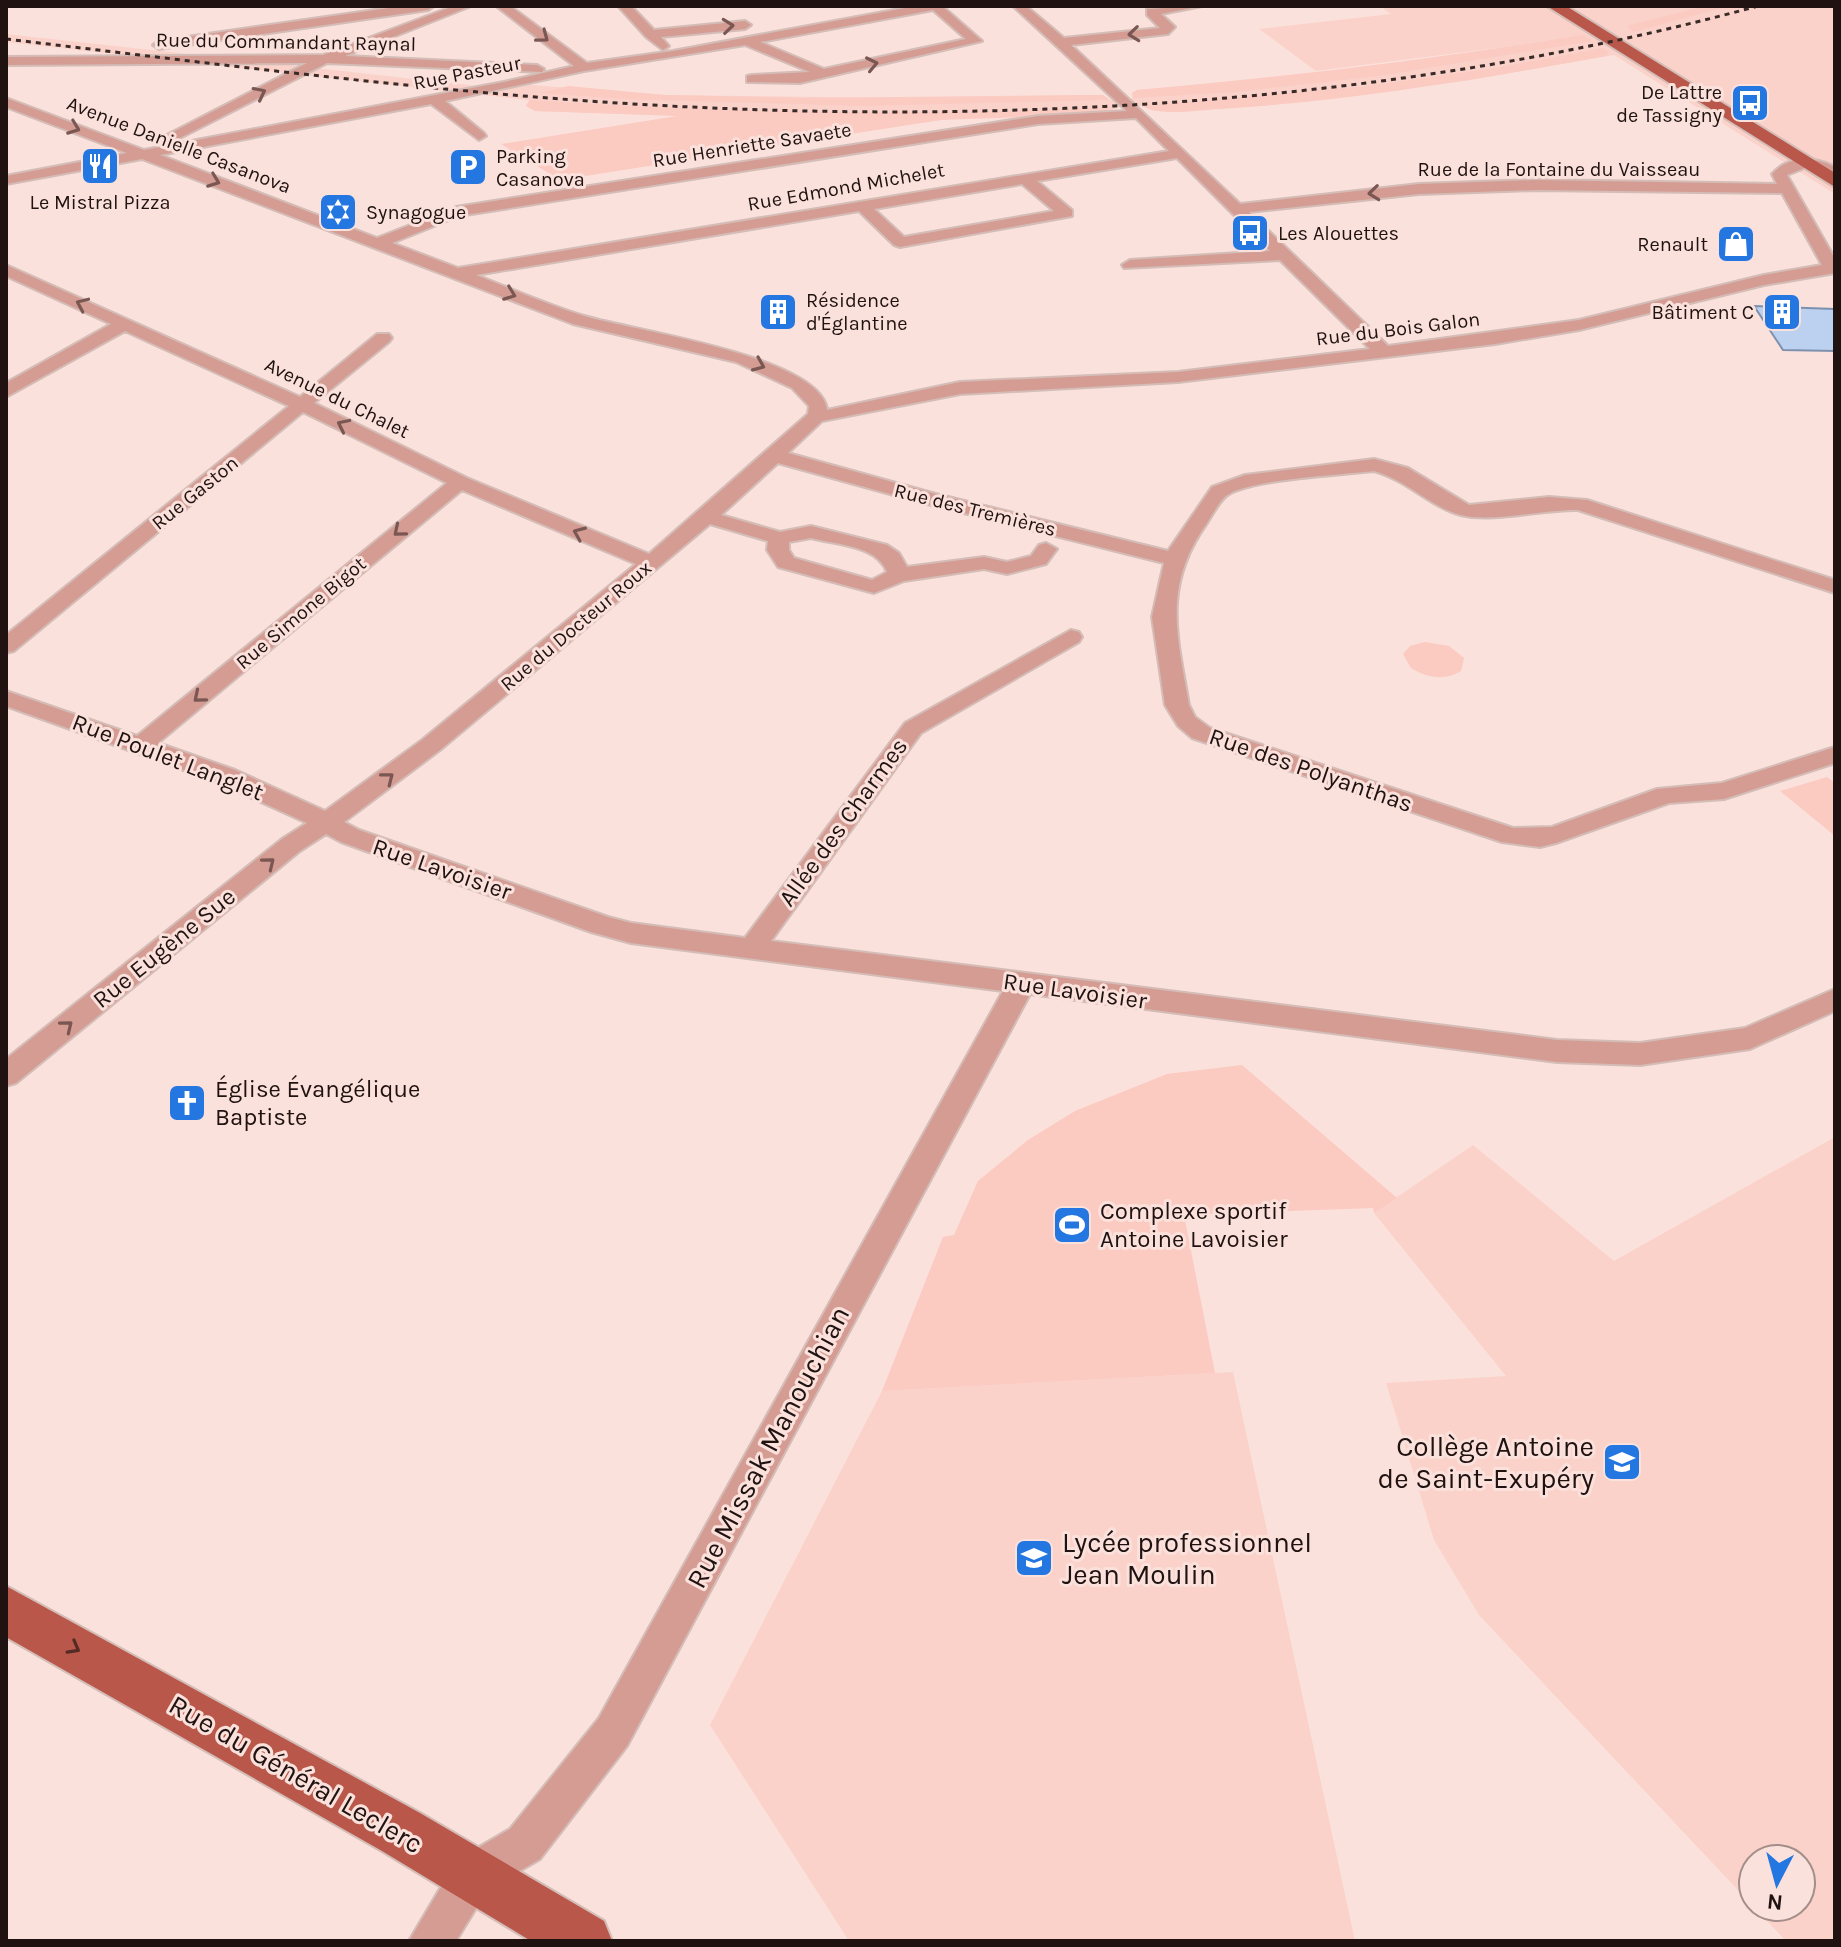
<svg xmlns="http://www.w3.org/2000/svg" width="1841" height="1947" font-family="Karla,sans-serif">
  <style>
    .built { fill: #fad2ca }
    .green { fill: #fbcac1 }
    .building { fill: #bbd1ef; stroke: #7d91ae; stroke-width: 2 }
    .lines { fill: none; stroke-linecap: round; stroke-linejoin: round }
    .minor-casing { stroke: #d4bcb7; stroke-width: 4 }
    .major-casing { stroke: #d4bcb7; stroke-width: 4 }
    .minor { fill: #d49c93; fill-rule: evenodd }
    .major { fill: #b9584a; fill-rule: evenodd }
    .rail { stroke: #392a28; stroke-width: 3; stroke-dasharray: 5 5; stroke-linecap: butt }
    .oneway { stroke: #7a5752 }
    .oneway2 { stroke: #562a24 }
    .labels { text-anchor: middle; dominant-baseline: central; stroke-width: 6; stroke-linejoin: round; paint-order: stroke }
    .far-street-label { font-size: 20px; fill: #201210; stroke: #fbe1dc }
    .far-poi-label { font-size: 20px; fill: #201210; stroke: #fbe1dc; text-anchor: start }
    .street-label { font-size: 24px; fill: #201210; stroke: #fbe1dc }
    .poi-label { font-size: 24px; fill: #201210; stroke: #fbe1dc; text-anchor: start }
    .near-poi-label { font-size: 28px; fill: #201210; stroke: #fbe1dc; text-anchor: end }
    .near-street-label { font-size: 28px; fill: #201210; stroke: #fbe1dc }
  </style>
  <rect width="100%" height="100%" fill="#fbe1dc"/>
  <path class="built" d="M 1380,6 L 1835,6 L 1835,194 L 1614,55 L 1465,81 L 1262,106 L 1154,111 L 1142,106 L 1119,107 L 1108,112 L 960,117 L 923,123 L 535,111 L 526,106 L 529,100 L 6,42 L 6,34 L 505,89 L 530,85 L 665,95 L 916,98 L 1092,95 L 1103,95 L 1110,100 L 1133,98 L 1132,93 L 1137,90 L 1315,74 L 1428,60 L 1536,43 L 1316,71 L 1259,29 L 1391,14 Z
    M 1835,1137 L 1835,1941 L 1786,1941 L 1754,1907 L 1801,1907 L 1801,1859 L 1753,1859 L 1753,1906 L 1479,1615 L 1434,1540 L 1386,1383 L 1506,1376 L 1374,1213 L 1473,1145 L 1614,1261 Z
    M 1233,1372 L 1355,1941 L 849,1941 L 710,1725 L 882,1391 Z"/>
  <path class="green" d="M 1705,6 L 1729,6 L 1633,32 L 1627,26 Z
    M 1583,35 L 1592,41 L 1379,76 L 1234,92 L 1133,98 L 1132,93 L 1137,90 C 1287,77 1434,59 1583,35 Z
    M 1603,48 L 1609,52 L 1606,56 C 1479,79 1350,101 1220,109 C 1197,110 1164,117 1142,106 L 1368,86 L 1495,68 Z
    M 568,86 L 665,95 L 805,98 L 1092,95 L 1103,95 L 1110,100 L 859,106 L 624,99 L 541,93 Z
    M 530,100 C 726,114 922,115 1119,107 L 1083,115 L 940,120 L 560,180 L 501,144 L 677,116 L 535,111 L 526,106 Z
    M 1425,642 L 1449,646 L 1464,658 L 1461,671 C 1445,681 1427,678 1411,668 L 1403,654 L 1410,646 Z
    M 1827,777 L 1835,783 L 1835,836 L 1780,791 Z
    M 1242,1065 L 1397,1198 L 1374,1213 L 1373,1208 L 1184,1215 L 1215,1373 L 882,1391 L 943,1237 L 954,1235 L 978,1181 L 1028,1140 L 1075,1111 L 1167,1074 Z"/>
  <path class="building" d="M 1754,306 L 1835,309 L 1835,351 L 1783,350 Z"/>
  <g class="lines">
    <defs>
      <path id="minor" d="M 403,6 L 434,6 L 428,10 L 159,49 L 153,45 L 159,41 Z
        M 454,6 L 471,6 L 345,56 L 537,65 L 544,69 L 542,72 L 327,63 L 170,143 L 163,139 L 165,136 L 307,63 L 6,65 L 6,57 L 323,55 Z
        M 496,6 L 510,6 L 587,63 L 673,51 L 916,6 L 942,6 L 982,41 L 800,83 L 747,82 L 747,76 L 752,75 L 810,72 L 745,45 L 584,71 L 445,101 L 484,133 L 486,136 L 479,140 L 431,104 L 160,155 L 377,238 L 456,207 L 1038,116 L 1127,111 L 1013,6 L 1026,6 L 1064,38 L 1160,28 L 1147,15 L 1147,9 L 1202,6 L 1161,14 L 1175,27 L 1168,34 L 1071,45 L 1240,204 L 1419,184 L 1537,180 L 1777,184 L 1772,174 C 1788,156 1812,156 1833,166 L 1835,177 L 1807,167 L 1787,175 L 1835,259 L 1835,273 L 1764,285 L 1579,330 L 1495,344 L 1178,382 L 960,394 L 822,421 L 788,453 L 932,493 L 1168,551 L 1212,487 L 1245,475 L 1374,459 L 1408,468 L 1469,505 L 1549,497 L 1587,500 L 1835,580 L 1835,593 L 1578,510 C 1543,509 1493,523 1461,515 C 1432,508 1407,480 1374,471 C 1340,475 1255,479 1229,494 C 1220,499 1213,514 1207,523 C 1162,586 1177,635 1189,705 L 1195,717 L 1210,728 L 1513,828 L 1552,827 L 1657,789 L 1722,783 L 1835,747 L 1835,763 L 1724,799 L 1669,803 L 1556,843 L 1540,847 L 1502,842 L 1192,738 L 1178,726 L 1165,705 L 1152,617 L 1164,563 L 919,502 L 778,463 L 721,515 L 780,532 L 811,526 L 887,545 L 899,553 L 907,567 L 984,557 L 1007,562 L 1031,556 L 1039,545 L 1046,543 L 1057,549 L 1046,564 L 1007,574 L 984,569 L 904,581 L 874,593 L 778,567 L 767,550 L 768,541 L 710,524 L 440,750 L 344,822 L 359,830 L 608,917 L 631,923 L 745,938 L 905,723 L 1071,630 L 1079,632 L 1082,637 L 1079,642 L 921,733 L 771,941 L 1557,1040 L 1640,1043 L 1745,1028 L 1835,989 L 1835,1011 L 1750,1049 L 1640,1065 L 1557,1062 L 1030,994 L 627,1746 L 540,1859 L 487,1890 L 456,1941 L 409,1941 L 457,1860 L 510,1829 L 599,1718 L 1003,991 L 631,943 L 591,932 L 341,842 L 326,834 L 300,851 L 16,1083 L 6,1086 L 6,1059 L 282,839 L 307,823 L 217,782 L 6,706 L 6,691 L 137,736 L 447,483 L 303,412 L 14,651 L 6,653 L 6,635 L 289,406 L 125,331 L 6,397 L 6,383 L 111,324 L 6,276 L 6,265 L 300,397 L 377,334 L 389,334 L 392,338 L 389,342 L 314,403 L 467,478 L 649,554 L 808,414 L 809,406 L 792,388 L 736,362 L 573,324 L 142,159 L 6,184 L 6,176 L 127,153 L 6,107 L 6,98 L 144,150 L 504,82 L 574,66 ZM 933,10 L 966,39 L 824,69 L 760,42 ZM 1136,118 L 1169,151 L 458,268 L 392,243 L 459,216 L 1038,124 ZM 1177,158 L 1270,251 L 1130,260 L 1122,265 L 1124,268 L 1280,260 L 1370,349 L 1178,372 L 960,382 L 827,410 C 822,356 629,330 584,316 C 548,305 512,289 476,275 L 859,211 L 894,245 L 900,247 L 1072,216 L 1072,210 L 1037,181 ZM 1022,184 L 1054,211 L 904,237 L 874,209 ZM 1537,190 L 1782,193 L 1822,265 L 1764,275 L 1579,320 L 1388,346 L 1249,212 L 1419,194 ZM 462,490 L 636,564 L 422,740 L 325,811 L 235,770 L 158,743 ZM 811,538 C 837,545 877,545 887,572 L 872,580 L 794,558 L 789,550 L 789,542 Z
        M 618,6 L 631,6 L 654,30 L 745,21 L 751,25 L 745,29 L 661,37 L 669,46 L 663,50 L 646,37 Z"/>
      <path id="major" d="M 1547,6 L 1566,6 L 1835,173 L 1835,187 Z
        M 6,1586 L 420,1813 L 604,1921 L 612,1941 L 531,1941 L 382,1851 L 6,1637 Z"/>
    </defs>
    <use href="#minor" class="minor-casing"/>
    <use href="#major" class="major-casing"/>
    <use href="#minor" class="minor"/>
    <use href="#major" class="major"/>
    <path class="rail" d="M 6,39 C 200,62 393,87 588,101 C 974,128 1384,108 1758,6"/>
  </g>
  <defs><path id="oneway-chevron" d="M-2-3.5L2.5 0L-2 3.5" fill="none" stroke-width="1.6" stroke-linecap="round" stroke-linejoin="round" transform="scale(2)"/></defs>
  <g class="oneway">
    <use href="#oneway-chevron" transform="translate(728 26) rotate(-6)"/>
    <use href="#oneway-chevron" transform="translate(1134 34) rotate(174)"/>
    <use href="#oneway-chevron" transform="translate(543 37) rotate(37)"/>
    <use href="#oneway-chevron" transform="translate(872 64) rotate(-12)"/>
    <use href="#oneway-chevron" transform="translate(260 93) rotate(-27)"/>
    <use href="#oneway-chevron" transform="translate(74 128) rotate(21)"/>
    <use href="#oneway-chevron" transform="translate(214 181) rotate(21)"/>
    <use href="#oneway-chevron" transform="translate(1374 193) rotate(174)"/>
    <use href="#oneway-chevron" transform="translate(510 294) rotate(21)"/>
    <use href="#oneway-chevron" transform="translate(82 304) rotate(-156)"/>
    <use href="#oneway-chevron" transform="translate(759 365) rotate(23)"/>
    <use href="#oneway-chevron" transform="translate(343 425) rotate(-154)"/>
    <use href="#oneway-chevron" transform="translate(399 531) rotate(140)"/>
    <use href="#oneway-chevron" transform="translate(579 533) rotate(-157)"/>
    <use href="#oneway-chevron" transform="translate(199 697) rotate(140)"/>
    <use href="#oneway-chevron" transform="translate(388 778) rotate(-38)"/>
    <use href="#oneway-chevron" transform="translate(269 863) rotate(-39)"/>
    <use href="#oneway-chevron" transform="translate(67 1026) rotate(-39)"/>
  </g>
  <use class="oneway2" href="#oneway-chevron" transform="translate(74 1648) rotate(29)"/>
  <defs>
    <symbol id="bus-square" viewBox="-11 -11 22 22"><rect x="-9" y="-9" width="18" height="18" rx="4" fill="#2476e1" stroke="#fbe1dc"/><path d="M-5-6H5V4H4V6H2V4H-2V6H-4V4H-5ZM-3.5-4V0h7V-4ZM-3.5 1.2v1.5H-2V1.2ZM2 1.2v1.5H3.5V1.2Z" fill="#fff"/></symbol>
    <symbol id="restaurant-square" viewBox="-11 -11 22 22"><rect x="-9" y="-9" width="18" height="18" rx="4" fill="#2476e1" stroke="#fbe1dc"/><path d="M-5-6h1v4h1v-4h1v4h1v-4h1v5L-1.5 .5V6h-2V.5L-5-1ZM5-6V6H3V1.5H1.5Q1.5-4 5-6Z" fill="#fff"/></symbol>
    <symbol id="parking-square" viewBox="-11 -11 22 22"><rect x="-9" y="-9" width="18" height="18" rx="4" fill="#2476e1" stroke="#fbe1dc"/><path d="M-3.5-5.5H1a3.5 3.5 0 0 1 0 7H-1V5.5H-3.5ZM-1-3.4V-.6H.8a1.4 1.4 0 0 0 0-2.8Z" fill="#fff"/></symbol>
    <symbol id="synagogue-square" viewBox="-11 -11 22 22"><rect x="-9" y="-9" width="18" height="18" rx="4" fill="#2476e1" stroke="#fbe1dc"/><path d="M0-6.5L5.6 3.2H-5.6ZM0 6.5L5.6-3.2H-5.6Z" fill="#fff"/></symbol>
    <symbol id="shop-square" viewBox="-11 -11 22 22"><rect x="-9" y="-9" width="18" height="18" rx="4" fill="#2476e1" stroke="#fbe1dc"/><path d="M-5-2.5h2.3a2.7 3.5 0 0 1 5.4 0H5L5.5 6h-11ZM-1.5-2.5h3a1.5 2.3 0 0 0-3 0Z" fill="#fff"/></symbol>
    <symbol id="building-square" viewBox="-11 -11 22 22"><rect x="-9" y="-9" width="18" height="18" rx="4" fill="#2476e1" stroke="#fbe1dc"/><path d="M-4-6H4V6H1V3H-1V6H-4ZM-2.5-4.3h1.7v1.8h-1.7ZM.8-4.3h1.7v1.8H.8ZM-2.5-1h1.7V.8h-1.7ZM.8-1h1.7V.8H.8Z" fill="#fff"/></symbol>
    <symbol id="church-square" viewBox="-11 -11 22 22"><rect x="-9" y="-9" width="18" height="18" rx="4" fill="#2476e1" stroke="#fbe1dc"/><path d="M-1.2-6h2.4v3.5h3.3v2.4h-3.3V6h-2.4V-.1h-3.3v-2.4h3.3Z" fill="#fff"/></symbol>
    <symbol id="stadium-square" viewBox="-11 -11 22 22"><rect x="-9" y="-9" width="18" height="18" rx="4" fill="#2476e1" stroke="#fbe1dc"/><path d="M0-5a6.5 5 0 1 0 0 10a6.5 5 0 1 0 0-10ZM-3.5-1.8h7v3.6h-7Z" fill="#fff"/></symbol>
    <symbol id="school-square" viewBox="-11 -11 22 22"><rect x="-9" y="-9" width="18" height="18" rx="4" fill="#2476e1" stroke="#fbe1dc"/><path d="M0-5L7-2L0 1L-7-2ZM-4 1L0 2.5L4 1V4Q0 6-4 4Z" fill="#fff"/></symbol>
  </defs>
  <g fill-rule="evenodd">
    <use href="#bus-square" x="1728" y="81" width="44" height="44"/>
    <use href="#restaurant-square" x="78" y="144" width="44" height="44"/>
    <use href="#parking-square" x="446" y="145" width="44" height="44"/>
    <use href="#synagogue-square" x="316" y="190" width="44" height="44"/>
    <use href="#bus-square" x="1228" y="211" width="44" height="44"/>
    <use href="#shop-square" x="1714" y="222" width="44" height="44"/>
    <use href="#building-square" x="756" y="290" width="44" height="44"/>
    <use href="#building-square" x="1760" y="290" width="44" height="44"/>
    <use href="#church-square" x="165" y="1081" width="44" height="44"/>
    <use href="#stadium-square" x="1050" y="1203" width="44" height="44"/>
    <use href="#school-square" x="1600" y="1440" width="44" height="44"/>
    <use href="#school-square" x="1012" y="1536" width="44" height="44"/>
  </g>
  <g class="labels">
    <g class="far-street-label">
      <text transform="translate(286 42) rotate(1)">Rue du Commandant Raynal</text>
      <text transform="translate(467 73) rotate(-11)">Rue Pasteur</text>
      <text transform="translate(179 145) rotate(21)">Avenue Danielle Casanova</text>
      <text transform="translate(752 145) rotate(-9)">Rue Henriette Savaete</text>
      <text x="1559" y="169">Rue de la Fontaine du Vaisseau</text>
      <text transform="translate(846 187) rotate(-10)">Rue Edmond Michelet</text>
      <text transform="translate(1398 329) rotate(-7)">Rue du Bois Galon</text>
      <text transform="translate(337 398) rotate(26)">Avenue du Chalet</text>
      <text transform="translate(195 493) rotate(-39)">Rue Gaston</text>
      <text transform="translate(975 510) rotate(14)">Rue des Tremières</text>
      <text transform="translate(301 613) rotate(-40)">Rue Simone Bigot</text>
      <text transform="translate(576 626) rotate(-40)">Rue du Docteur Roux</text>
    </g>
    <g class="far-poi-label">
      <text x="1722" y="92" text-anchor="end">De Lattre<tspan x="1722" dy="23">de Tassigny</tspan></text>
      <text x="496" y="156">Parking<tspan x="496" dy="23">Casanova</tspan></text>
      <text x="100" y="202" text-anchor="middle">Le Mistral Pizza</text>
      <text x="366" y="212">Synagogue</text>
      <text x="1278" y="233">Les Alouettes</text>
      <text x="1708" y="244" text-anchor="end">Renault</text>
      <text x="806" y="300">Résidence<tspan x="806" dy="23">d'Églantine</tspan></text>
      <text x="1754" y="312" text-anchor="end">Bâtiment C</text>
    </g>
    <g class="street-label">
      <text transform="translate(168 757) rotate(21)">Rue Poulet Langlet</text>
      <text transform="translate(1311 770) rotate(19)">Rue des Polyanthas</text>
      <text transform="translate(843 822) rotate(-54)">Allée des Charmes</text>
      <text transform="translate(442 869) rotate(19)">Rue Lavoisier</text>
      <text transform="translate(164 948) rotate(-39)">Rue Eugène Sue</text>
      <text transform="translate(1075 991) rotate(8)">Rue Lavoisier</text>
    </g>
    <g class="poi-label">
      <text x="215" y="1089">Église Évangélique<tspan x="215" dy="28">Baptiste</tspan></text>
      <text x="1100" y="1211">Complexe sportif<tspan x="1100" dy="28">Antoine Lavoisier</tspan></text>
    </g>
    <g class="near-poi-label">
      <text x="1594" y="1446">Collège Antoine<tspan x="1594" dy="32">de Saint-Exupéry</tspan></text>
      <text x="1062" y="1542" text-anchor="start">Lycée professionnel<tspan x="1062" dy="32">Jean Moulin</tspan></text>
    </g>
    <g class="near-street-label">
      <text transform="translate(768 1447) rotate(-62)">Rue Missak Manouchian</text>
      <text transform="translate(296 1774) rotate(30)">Rue du Général Leclerc</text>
    </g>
  </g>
  <rect width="1841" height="1947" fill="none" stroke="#201210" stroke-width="16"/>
  <g transform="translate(1777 1883) rotate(186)"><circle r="38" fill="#fbe1dc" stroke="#a38e8a" stroke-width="2"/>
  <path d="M0-6L14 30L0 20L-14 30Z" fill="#2476e1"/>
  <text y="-12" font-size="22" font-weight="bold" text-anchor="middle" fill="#201210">N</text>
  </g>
</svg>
